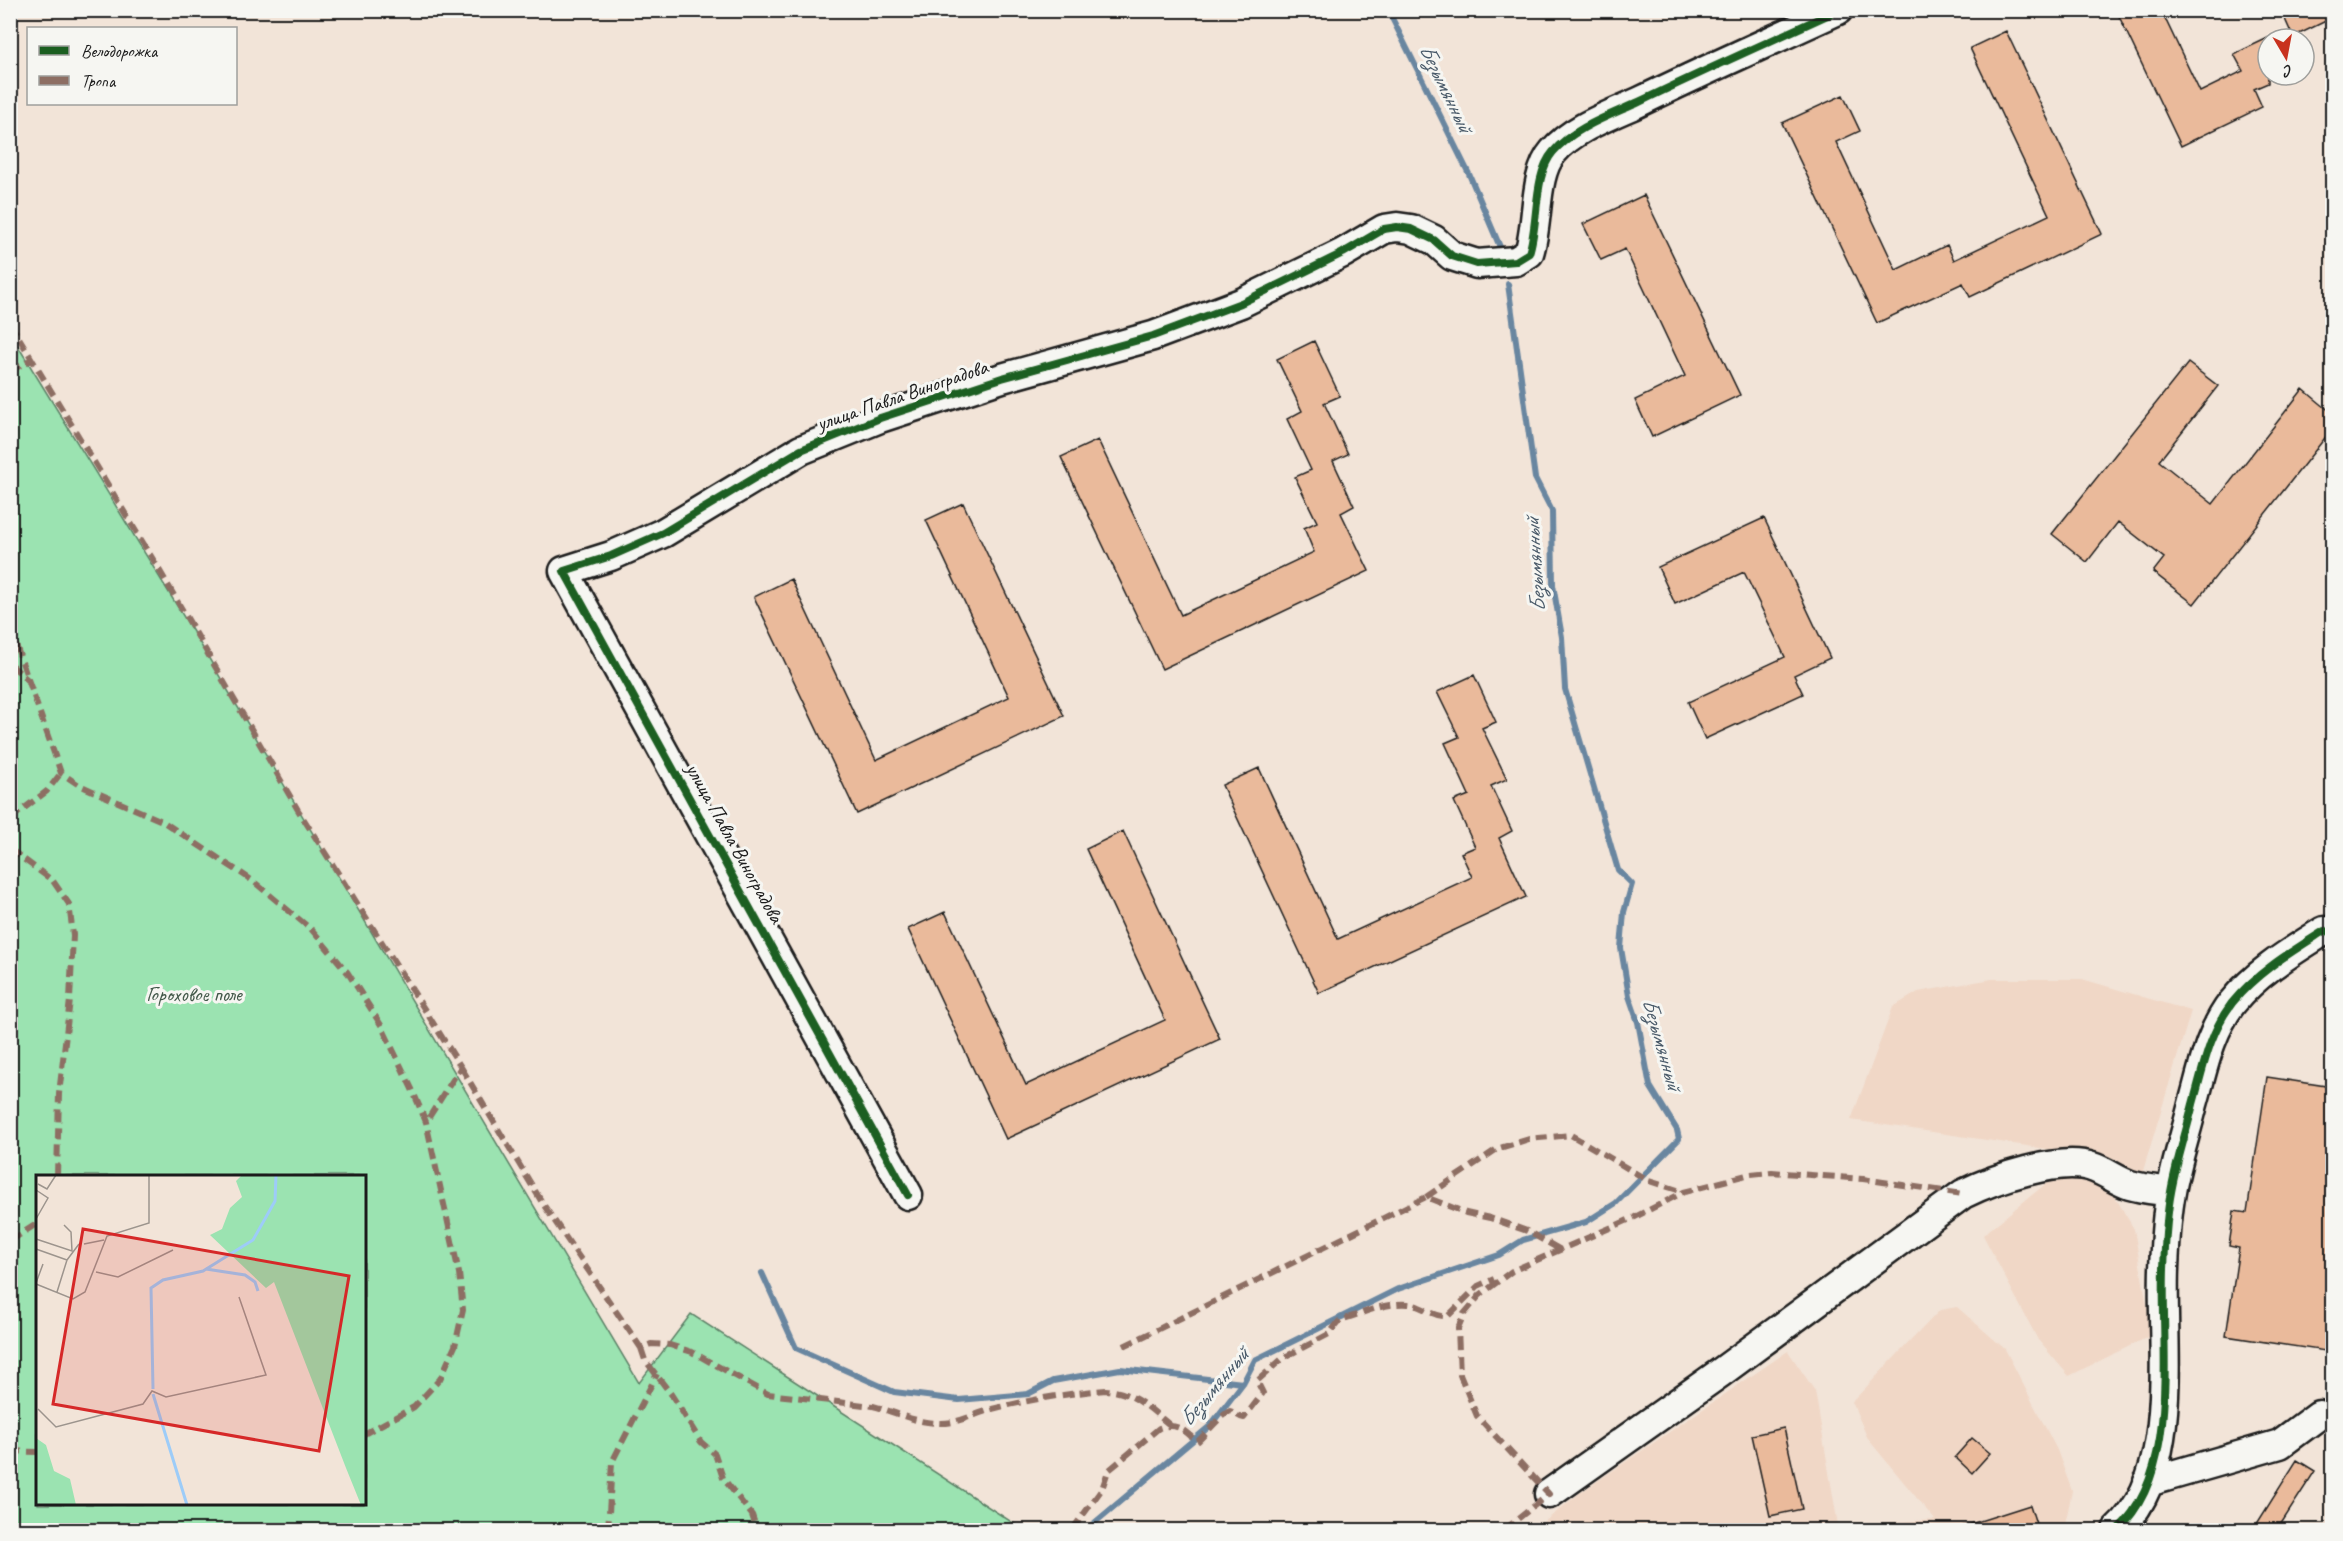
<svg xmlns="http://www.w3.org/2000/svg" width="2343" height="1541" font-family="Caveat,sans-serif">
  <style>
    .built { fill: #f0d7c6 }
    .green { fill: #9be3b1; stroke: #5c8066; stroke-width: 1.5; fill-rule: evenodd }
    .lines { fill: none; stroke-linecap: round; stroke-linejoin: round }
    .stream { stroke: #6986a0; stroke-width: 6 }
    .building { fill: #eaba9b; stroke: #1c1c1c; stroke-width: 1.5 }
    .minor-casing { stroke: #1c1c1c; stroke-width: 33 }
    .minor { stroke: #f6f6f2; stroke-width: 28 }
    .quiet { stroke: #8d6e63; stroke-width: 6; stroke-dasharray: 12 6; stroke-linecap: butt }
    .cycleway-casing { stroke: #f6f6f2; stroke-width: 11 }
    .cycleway { stroke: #1b5e20; stroke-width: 8 }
    .labels { text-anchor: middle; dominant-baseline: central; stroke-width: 6; stroke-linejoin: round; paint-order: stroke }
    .street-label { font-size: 21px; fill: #1c1c1c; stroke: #f6f6f2 }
    .park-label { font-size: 21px; fill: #425849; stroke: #f6f6f2 }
    .water-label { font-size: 22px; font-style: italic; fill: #495a69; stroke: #f6f6f2 }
    .inset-river { fill: none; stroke: #9dccf8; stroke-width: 3 }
    .inset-road { fill: none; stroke: #9c948d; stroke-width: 1.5 }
    .view { fill: #d62828; fill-opacity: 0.15; stroke: #d62828; stroke-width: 3 }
    .inset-edge { fill: none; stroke: #1c1c1c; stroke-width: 3 }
  </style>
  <rect width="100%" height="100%" fill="#f2e4d8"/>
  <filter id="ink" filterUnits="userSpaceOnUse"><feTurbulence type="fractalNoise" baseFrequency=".0167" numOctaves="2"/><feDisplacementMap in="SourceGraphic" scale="12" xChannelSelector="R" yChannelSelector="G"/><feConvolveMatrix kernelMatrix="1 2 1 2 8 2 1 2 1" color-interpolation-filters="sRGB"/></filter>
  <g filter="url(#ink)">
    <path class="built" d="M 1992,979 L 2082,979 L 2191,1011 L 2142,1174 L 2075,1153 L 1851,1120 L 1893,1007 L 1918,992 Z
      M 2054,1177 L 2108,1185 L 2134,1229 L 2152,1335 L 2069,1376 L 2038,1340 L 1983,1235 Z
      M 1957,1307 L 2005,1349 L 2057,1450 L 2072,1491 L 2064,1530 L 1534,1530 L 1580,1493 L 1788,1351 L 1815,1391 L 1838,1525 L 1935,1520 L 1868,1439 L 1852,1402 L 1940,1310 Z"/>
    <path class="green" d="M 10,333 L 201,645 L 639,1383 L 691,1314 L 1024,1530 L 11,1530 ZM 38,1176 L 364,1176 L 364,1504 L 38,1504 Z"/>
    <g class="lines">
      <path class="stream" d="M 1388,10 L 1469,174 L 1500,247
        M 762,1273 L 796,1348 L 894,1392 L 959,1400 L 1028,1394 L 1053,1381 L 1120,1369 L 1243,1383
        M 1086,1530 L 1210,1426 L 1243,1383 L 1255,1360 L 1398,1289 L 1499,1255 L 1523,1240 L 1586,1222 L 1616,1203 L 1679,1139 L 1677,1130 L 1650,1086 L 1638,1022 L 1629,996 L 1621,948 L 1624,912 L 1632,884 L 1618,870 L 1565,689 L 1562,637 L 1553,585 L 1552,511 L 1535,478 L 1508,284"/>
    </g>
    <path class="building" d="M 2116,10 L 2161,10 L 2200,92 L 2243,71 L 2234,54 L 2268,38 L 2268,83 L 2254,89 L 2262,107 L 2181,146 Z
      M 2281,10 L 2332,10 L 2332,18 L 2293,37 Z
      M 2006,31 L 2102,234 L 1970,297 L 1963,283 L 1877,323 L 1782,123 L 1843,95 L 1860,131 L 1836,142 L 1896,270 L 1947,245 L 1954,260 L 2049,215 L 1970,48 Z
      M 1644,195 L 1740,395 L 1652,437 L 1635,400 L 1685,376 L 1625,249 L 1601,260 L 1583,224 Z
      M 1314,341 L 1340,396 L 1324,403 L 1348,454 L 1333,461 L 1354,506 L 1341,513 L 1369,571 L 1162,669 L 1061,457 L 1098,440 L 1181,615 L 1314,552 L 1304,528 L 1317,522 L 1295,477 L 1311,470 L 1287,419 L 1302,411 L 1277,359 Z
      M 2188,363 L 2218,386 L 2159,461 L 2213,504 L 2303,389 L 2332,413 L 2332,429 L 2194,604 L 2153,572 L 2164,558 L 2118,522 L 2087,562 L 2052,534 Z
      M 963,503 L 1064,716 L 857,814 L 754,597 L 791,579 L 876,760 L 1009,697 L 926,520 Z
      M 1764,518 L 1830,658 L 1794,675 L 1803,694 L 1705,739 L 1688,702 L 1785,657 L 1744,572 L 1675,604 L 1658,567 Z
      M 1474,675 L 1496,722 L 1482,728 L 1507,779 L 1491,786 L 1512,831 L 1499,838 L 1526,897 L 1319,993 L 1222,785 L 1259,768 L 1338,939 L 1472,877 L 1461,853 L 1475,847 L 1454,801 L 1469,795 L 1445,743 L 1459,737 L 1437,692 Z
      M 1123,831 L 1220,1039 L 1006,1139 L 908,929 L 945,912 L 1026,1085 L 1165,1020 L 1086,849 Z
      M 2267,1077 L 2332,1087 L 2332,1352 L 2226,1336 L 2239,1248 L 2229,1246 L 2234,1211 L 2247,1213 Z
      M 1784,1428 L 1802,1509 L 1770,1516 L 1752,1435 Z
      M 1972,1438 L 1990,1453 L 1972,1473 L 1955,1457 Z
      M 2297,1460 L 2315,1471 L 2277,1530 L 2253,1530 Z
      M 2030,1505 L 2038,1530 L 1961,1530 L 1961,1527 Z"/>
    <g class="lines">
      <defs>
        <path id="minor" d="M 908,1195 L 564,571 L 611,556 L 663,533 L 801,450 L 880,418 L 1002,378 L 1153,336 L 1241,303 L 1343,253 L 1384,229 L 1397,227 L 1411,229 L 1434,240 L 1452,256 L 1477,264 L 1516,261 L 1529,253 C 1539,223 1533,175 1553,152 C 1573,128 1611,115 1639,102 C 1705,70 1771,41 1838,10
          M 2148,1482 L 2280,1444 L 2319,1415
          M 1549,1494 L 1720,1373 L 1963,1194 C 1993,1179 2060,1156 2092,1167 C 2105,1171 2117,1181 2130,1185 C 2143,1189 2158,1190 2171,1192
          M 2117,1530 C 2181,1473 2161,1347 2164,1269 C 2165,1244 2166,1218 2171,1192 C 2176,1163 2186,1133 2193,1104 C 2203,1069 2209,1033 2232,1003 C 2257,972 2291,952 2324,931 L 2332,932"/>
      </defs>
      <use href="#minor" class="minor-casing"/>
      <use href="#minor" class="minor"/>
      <path class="quiet" d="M 10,323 L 157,566 L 298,810 L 461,1067 L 426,1122
        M 10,371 L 32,359
        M 10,628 L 61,773 L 79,785 L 162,821 L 253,881 L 312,930 L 348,973 L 364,998 L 381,1025 L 412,1089 L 426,1122 L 459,1273 L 463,1310 L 455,1346 L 440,1379 L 414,1407 L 364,1434
        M 10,664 L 29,681
        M 10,819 L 47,791 L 61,773
        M 10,849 L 53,881 L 69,904 L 73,935 L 70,1000 L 59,1094 L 57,1176
        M 461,1067 L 543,1204 L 641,1348 L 651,1344 L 670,1345 L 692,1352 L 768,1394 L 873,1406 C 896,1412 915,1423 939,1423 C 958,1424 974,1414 992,1409 C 1028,1400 1069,1393 1106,1390 C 1134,1392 1149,1408 1171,1426
        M 1426,1197 L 1497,1149 L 1529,1139 L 1571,1135 L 1649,1181 L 1684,1192
        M 10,1241 L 38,1223
        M 1124,1346 L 1426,1197 L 1466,1213 L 1490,1218 L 1527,1231 L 1559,1249
        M 641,1348 L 645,1360 L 671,1394 L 701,1442 L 715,1454 L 723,1478 L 752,1515 L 757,1530
        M 10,1451 L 38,1452
        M 608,1530 L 612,1462 L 657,1374
        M 1072,1530 L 1102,1489 L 1108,1471 L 1159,1428 C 1177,1422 1184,1430 1197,1442 C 1203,1437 1225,1411 1230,1411 C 1236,1413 1238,1417 1244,1418 L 1263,1393 L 1257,1381 L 1283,1358 L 1329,1334 L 1340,1320 C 1363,1314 1384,1302 1408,1304 C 1423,1305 1433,1318 1448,1316 L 1478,1286 L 1494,1279
        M 1504,1530 L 1549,1494 L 1477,1416 L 1460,1375 L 1458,1328 L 1464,1314 L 1480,1295 L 1512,1271 L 1635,1217 L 1684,1192 L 1750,1174 L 1772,1172 L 1863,1179 L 1963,1194"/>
      <defs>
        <path id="cycleway" d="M 908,1195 L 564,571 L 611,556 L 663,533 L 801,450 L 880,418 L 1002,378 L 1153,336 L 1241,303 L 1343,253 L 1384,229 L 1397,227 L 1411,229 L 1434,240 L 1452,256 L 1477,264 L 1516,261 L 1529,253 C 1539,223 1533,175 1553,152 C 1573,128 1611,115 1639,102 C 1705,70 1771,41 1838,10
          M 2117,1530 C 2181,1473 2161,1347 2164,1269 C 2165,1244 2166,1218 2171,1192 C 2176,1163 2186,1133 2193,1104 C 2203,1069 2209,1033 2232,1003 C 2257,972 2291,952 2324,931 L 2332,932"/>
      </defs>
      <use href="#cycleway" class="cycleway-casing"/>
      <use href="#cycleway" class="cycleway"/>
    </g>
  </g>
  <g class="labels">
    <g class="street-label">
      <text transform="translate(902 395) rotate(-19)">улица Павла Виноградова</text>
      <text transform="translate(735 843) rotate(61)">улица Павла Виноградова</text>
    </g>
    <g class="park-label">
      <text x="194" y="994">Гороховое поле</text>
    </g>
    <g class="water-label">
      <text transform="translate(1446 88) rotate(64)">Безымянный</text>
      <text transform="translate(1535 565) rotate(-94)">Безымянный</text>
      <text transform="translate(1662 1044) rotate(74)">Безымянный</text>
      <text transform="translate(1214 1387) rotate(-50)">Безымянный</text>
    </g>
  </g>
  <g transform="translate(36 1175)">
    <rect width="330" height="330" fill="#f2e4d8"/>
    <path d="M 206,0 L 330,0 L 330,330 L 325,330 L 310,293 L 238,107 L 230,113 L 174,60 L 186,54 L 194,33 L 206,22 L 200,6 ZM 0,263 L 10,270 L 18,296 L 34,304 L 40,330 L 0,330 Z" fill="#9be3b1"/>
    <path class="inset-river" d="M 170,94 L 209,100 L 219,107 L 222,116M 117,214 L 115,113 L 127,105 L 167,96 L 217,65 L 239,26 L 240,0M 117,219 L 151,330"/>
    <path class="inset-road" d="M 2,9 L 11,14 L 20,0M 0,15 L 12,23 L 0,44M 0,64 L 36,76 L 35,57 L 28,50M 48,69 L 68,65M 0,74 L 31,85 L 21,117M 31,85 L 43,69M 60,97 L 82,102 L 137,75M 0,108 L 7,89M 0,109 L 37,124 L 49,117 L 71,61 L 113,48 L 113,0M 2,234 L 20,252 L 107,229 L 116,216 L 130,222 L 230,200 L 203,122"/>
    <path class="view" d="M 47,54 L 313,101 L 283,276 L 17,229 Z"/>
    <rect width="330" height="330" class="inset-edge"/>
  </g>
  <rect width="2343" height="1541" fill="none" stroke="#f6f6f2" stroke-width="36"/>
  <rect x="18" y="18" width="2307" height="1505" fill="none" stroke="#1c1c1c" stroke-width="2" filter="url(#ink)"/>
  <rect x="27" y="27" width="210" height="78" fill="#f6f6f2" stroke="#9f9f9c" stroke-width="1.5"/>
  <rect x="39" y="46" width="30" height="9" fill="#1b5e20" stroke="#9f9f9c" stroke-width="1.5"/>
  <text x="81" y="57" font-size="18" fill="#1c1c1c">Велодорожка</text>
  <rect x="39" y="76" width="30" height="9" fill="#8d6e63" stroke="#9f9f9c" stroke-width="1.5"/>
  <text x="81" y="87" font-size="18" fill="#1c1c1c">Тропа</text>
  <g transform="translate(2286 57) rotate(170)"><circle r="28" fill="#f6f6f2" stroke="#9f9f9c" stroke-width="1.5"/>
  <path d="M0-4.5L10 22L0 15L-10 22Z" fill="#c8321e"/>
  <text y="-9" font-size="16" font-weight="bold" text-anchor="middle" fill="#1c1c1c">С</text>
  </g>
</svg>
